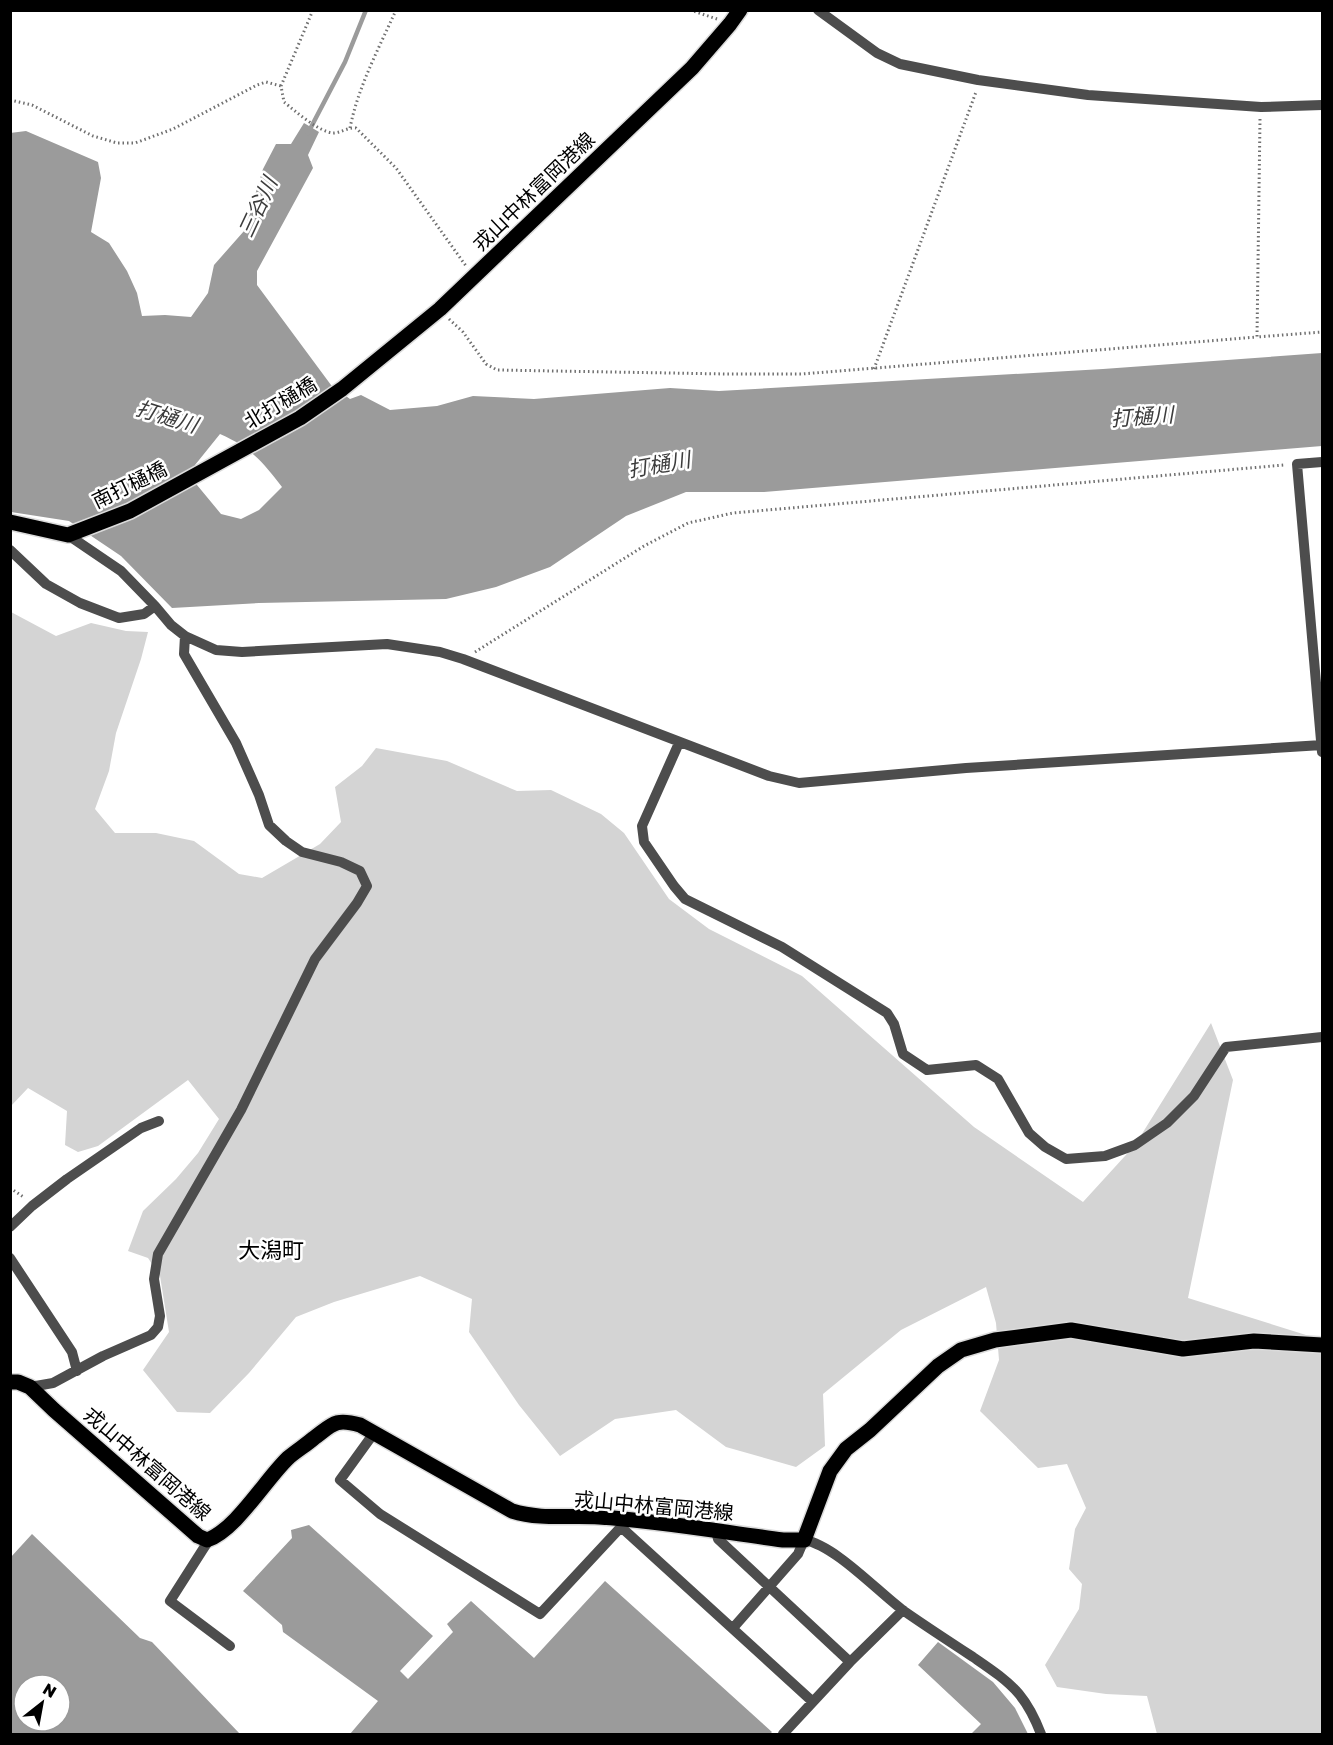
<svg xmlns="http://www.w3.org/2000/svg" width="1333" height="1745" font-family="'Golos Text','Noto Sans JP',sans-serif">
  <style>
    .green { fill: #d4d4d4 }
    .water { fill: #9b9b9b; fill-rule: evenodd }
    .lines { fill: none; stroke-linecap: round; stroke-linejoin: round }
    .stream { stroke: #9b9b9b; stroke-width: 4.5 }
    .major-casing { stroke: #dbdbdb; stroke-width: 18 }
    .path { stroke: #6f6f6f; stroke-width: 3; stroke-dasharray: 1.5 3; stroke-linecap: butt }
    .minor { stroke: #4d4d4d; stroke-width: 10 }
    .major { stroke: #000; stroke-width: 15 }
    .labels { text-anchor: middle; dominant-baseline: central; stroke-width: 5; stroke-linejoin: round; paint-order: stroke }
    .street-label { font-size: 20px; fill: #000; stroke: #fff }
    .water-label { font-size: 21px; font-style: italic; fill: #3c3c3c; stroke: #fff }
    .quarter-label { font-size: 22px; fill: #000; stroke: #fff }
  </style>
  <rect width="100%" height="100%" fill="#fff"/>
  <path class="green" d="M 11,612 L 56,636 L 91,623 L 126,631 L 148,632 L 141,659 L 116,733 L 109,771 L 95,809 L 115,833 L 156,833 L 194,841 L 239,874 L 262,878 L 320,844 L 341,822 L 335,787 L 362,766 L 376,748 L 447,761 L 517,791 L 551,790 L 601,814 L 624,833 L 669,899 L 709,929 L 802,976 L 974,1127 L 1083,1202 L 1135,1145 L 1211,1023 L 1233,1080 L 1188,1298 L 1322,1340 L 1322,1734 L 1157,1734 L 1147,1696 L 1106,1694 L 1057,1687 L 1045,1665 L 1079,1609 L 1082,1584 L 1069,1569 L 1075,1529 L 1086,1508 L 1067,1464 L 1038,1468 L 980,1411 L 999,1360 L 996,1323 L 986,1287 L 901,1330 L 823,1394 L 825,1446 L 796,1467 L 726,1447 L 676,1410 L 615,1419 L 560,1456 L 519,1405 L 469,1332 L 472,1299 L 420,1276 L 334,1302 L 296,1317 L 249,1373 L 210,1413 L 177,1412 L 143,1370 L 169,1332 L 160,1276 L 148,1258 L 128,1251 L 143,1211 L 176,1179 L 198,1153 L 219,1119 L 188,1080 L 98,1146 L 78,1152 L 65,1145 L 67,1111 L 28,1088 L 11,1106 Z"/>
  <path class="water" d="M 304,123 L 319,132 L 308,155 L 313,168 L 257,271 L 257,285 L 331,385 L 350,399 L 361,395 L 390,410 L 437,406 L 473,396 L 534,399 L 670,388 L 719,391 L 1103,369 L 1322,353 L 1322,446 L 764,492 L 686,492 L 626,516 L 550,567 L 496,587 L 446,599 L 259,603 L 172,608 L 121,556 L 69,521 L 11,512 L 10,133 L 26,131 L 98,162 L 101,178 L 91,232 L 109,243 L 127,271 L 137,293 L 142,316 L 165,315 L 191,317 L 208,293 L 214,265 L 244,231 L 263,169 L 276,144 L 291,144 ZM 220,434 C 250,447 263,462 282,487 L 259,510 L 241,519 L 221,514 L 197,485 L 195,465 Z
    M 309,1525 L 433,1636 L 400,1671 L 408,1679 L 453,1632 L 447,1624 L 471,1601 L 534,1658 L 605,1581 L 772,1732 L 770,1734 L 350,1734 L 378,1701 L 283,1632 L 282,1625 L 243,1591 L 292,1538 L 291,1530 Z
    M 32,1534 L 140,1638 L 152,1642 L 240,1734 L 11,1734 L 11,1557 ZM 24,1685 L 60,1685 L 60,1721 L 24,1721 Z
    M 938,1642 L 993,1682 L 1015,1708 L 1028,1734 L 971,1734 L 981,1724 L 918,1665 Z"/>
  <g class="lines">
    <path class="stream" d="M 308,133 L 345,62 L 366,10"/>
    <defs>
      <path id="major" d="M 10,522 L 68,535 L 130,511 L 300,418 L 342,389 L 440,309 L 692,68 L 730,24 L 740,10
        M 10,1382 L 18,1382 L 30,1387 L 54,1410 L 198,1536 L 207,1540 C 236,1530 265,1480 288,1458 C 296,1451 306,1445 314,1438 C 333,1424 335,1418 360,1425 L 512,1511 C 541,1520 569,1515 599,1517 C 661,1521 722,1532 783,1540 L 804,1540 L 830,1471 L 846,1449 L 870,1430 L 938,1366 L 961,1350 L 995,1340 L 1071,1330 L 1183,1349 L 1254,1341 L 1322,1345"/>
    </defs>
    <use href="#major" class="major-casing"/>
    <path class="path" d="M 313,10 L 281,86 L 284,102 C 295,111 319,132 333,133 C 341,133 348,127 356,128 L 396,168 L 466,266
      M 690,10 L 717,19
      M 10,100 L 32,105 L 93,136 L 117,143 L 135,143 L 173,129 L 257,85 L 266,82 L 281,86
      M 1260,119 L 1257,337 L 1322,332
      M 350,128 C 358,87 379,48 396,10
      M 449,319 L 463,332 L 486,364 L 497,370 L 726,374 L 802,374 L 1257,337
      M 874,369 L 976,92
      M 475,652 L 644,546 L 688,523 L 733,513 L 1284,465
      M 10,1188 L 25,1198"/>
    <path class="minor" d="M 818,10 L 877,53 L 900,64 L 978,80 L 1088,95 L 1261,107 L 1322,105
      M 1322,462 L 1297,464 L 1322,752
      M 68,535 L 121,571 L 155,606 L 171,625 L 185,636 L 216,650 L 242,652 L 387,644 L 440,652 L 463,659 L 769,776 L 799,783 L 966,768 L 1322,745
      M 10,550 L 46,584 L 80,603 L 119,618 L 144,614 L 155,606
      M 679,743 L 642,826 L 644,842 L 674,886 L 685,899 L 782,947 L 887,1013 L 894,1024 L 903,1054 L 927,1070 L 976,1065 L 998,1079 L 1029,1133 L 1045,1147 L 1066,1159 L 1105,1156 L 1135,1145 L 1167,1123 L 1194,1096 L 1226,1047 L 1322,1037
      M 10,1227 L 32,1206 L 67,1179 L 141,1128 L 159,1121
      M 10,1258 L 72,1352 L 77,1371
      M 30,1387 L 53,1383 L 103,1356 L 151,1335 L 158,1327 L 160,1316 L 154,1279 L 158,1254 L 241,1110 L 315,959 L 357,903 L 367,886 L 360,871 L 341,862 L 302,852 L 286,841 L 269,825 L 259,795 L 236,743 L 184,654 L 185,636
      M 374,1433 L 340,1480 L 380,1514 L 540,1614 L 621,1527 L 621,1519
      M 621,1527 L 813,1702
      M 716,1531 L 718,1539 L 850,1662 L 903,1610
      M 207,1540 L 207,1543 L 170,1601 L 230,1646
      M 733,1628 L 798,1554 L 804,1540 C 835,1545 878,1592 904,1611 C 927,1627 950,1642 973,1657 C 989,1668 1006,1679 1019,1694 C 1029,1706 1036,1721 1041,1734
      M 783,1734 L 850,1662"/>
    <use href="#major" class="major"/>
  </g>
  <g class="labels">
    <g class="street-label">
      <text transform="translate(533 191) rotate(-44)">戎山中林富岡港線</text>
      <text transform="translate(280 402) rotate(-31)">北打樋橋</text>
      <text transform="translate(129 484) rotate(-26)">南打樋橋</text>
      <text transform="translate(148 1463) rotate(41)">戎山中林富岡港線</text>
      <text transform="translate(654 1505) rotate(5)">戎山中林富岡港線</text>
    </g>
    <g class="water-label">
      <text transform="translate(257 207) rotate(-65)">三谷川</text>
      <text transform="translate(167 416) rotate(17)">打樋川</text>
      <text transform="translate(1142 416) rotate(-4)">打樋川</text>
      <text transform="translate(659 464) rotate(-10)">打樋川</text>
    </g>
    <g class="quarter-label">
      <text x="271" y="1249">大潟町</text>
    </g>
  </g>
  <rect width="1333" height="1745" fill="none" stroke="#000000" stroke-width="24"/>
  <g transform="translate(42 1703) rotate(31)"><circle r="28" fill="#ffffff" stroke="#999999" stroke-width="1.5"/>
  <path d="M0-4.5L10 22L0 15L-10 22Z" fill="#000000"/>
  <text y="-9" font-size="16" font-weight="bold" text-anchor="middle" fill="#000000">N</text>
  </g>
</svg>
